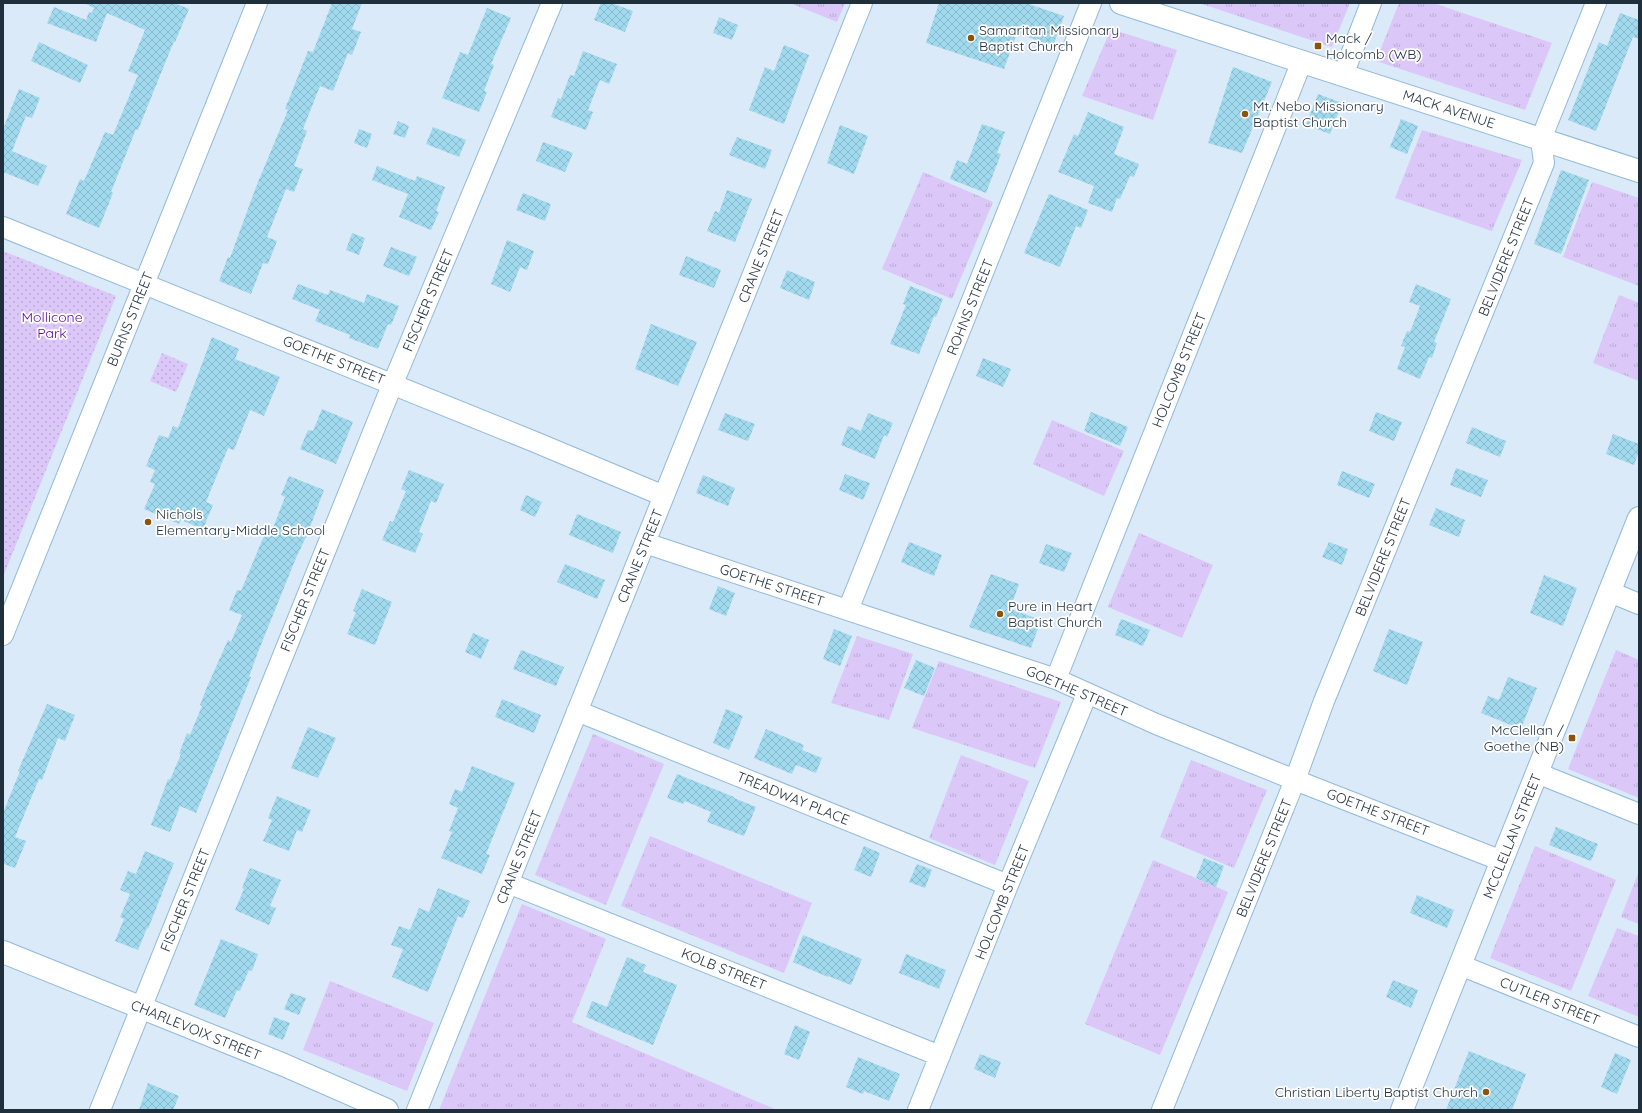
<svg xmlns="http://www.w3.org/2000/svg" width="1642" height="1113" font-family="Quicksand,sans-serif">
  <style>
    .grass { fill: url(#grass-tufts) }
    .park { fill: url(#park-dots) }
    .building { fill: url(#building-cross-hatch) }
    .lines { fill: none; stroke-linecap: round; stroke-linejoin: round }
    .street-casing { stroke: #91b9da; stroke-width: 22 }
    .secondary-casing { stroke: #91b9da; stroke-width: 24 }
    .street { stroke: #fff; stroke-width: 20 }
    .secondary { stroke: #fff; stroke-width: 22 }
    .poi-dot { fill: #8c530b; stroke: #fff; stroke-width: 1.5 }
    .labels { text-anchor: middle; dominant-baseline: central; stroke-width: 3.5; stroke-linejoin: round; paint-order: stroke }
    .poi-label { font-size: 14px; fill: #1f2f3c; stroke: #fff; text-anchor: start }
    .street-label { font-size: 14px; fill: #1f2f3c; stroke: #fff }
    .park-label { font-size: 14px; fill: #5e0599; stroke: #fff }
  </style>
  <defs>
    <pattern id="grass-tufts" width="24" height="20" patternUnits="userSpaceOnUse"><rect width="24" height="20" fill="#dbc7f8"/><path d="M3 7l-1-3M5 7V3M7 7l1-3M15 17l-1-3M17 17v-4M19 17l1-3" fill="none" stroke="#bcabd6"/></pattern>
    <pattern id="park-dots" width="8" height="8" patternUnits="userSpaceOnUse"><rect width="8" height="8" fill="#dbc7f8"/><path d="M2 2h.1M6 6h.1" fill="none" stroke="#bcabd6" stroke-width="1.8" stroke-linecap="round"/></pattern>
    <pattern id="building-cross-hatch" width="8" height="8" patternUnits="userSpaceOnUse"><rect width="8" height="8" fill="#a1d9ee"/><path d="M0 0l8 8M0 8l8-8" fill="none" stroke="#8abbcd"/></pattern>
  </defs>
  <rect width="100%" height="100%" fill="#daeaf8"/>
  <path class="grass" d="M 790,3 L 845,3 L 837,22 Z
    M 1199,3 L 1350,3 L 1332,47 Z
    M 1399,3 L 1433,3 L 1552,43 L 1525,110 L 1376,61 Z
    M 1111,29 L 1177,50 L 1153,120 L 1082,96 Z
    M 1422,130 L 1522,160 L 1492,231 L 1395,198 Z
    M 923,172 L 993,202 L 952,299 L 882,269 Z
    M 1592,182 L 1639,198 L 1639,286 L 1563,257 Z
    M 1619,295 L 1639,303 L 1639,381 L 1593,363 Z
    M 1052,420 L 1124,451 L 1104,496 L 1033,464 Z
    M 1139,533 L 1213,565 L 1182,638 L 1108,607 Z
    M 857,636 L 913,654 L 889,720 L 831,703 Z
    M 1616,650 L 1639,660 L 1639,798 L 1568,769 Z
    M 939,661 L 1061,702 L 1035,768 L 912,728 Z
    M 593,734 L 664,764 L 606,905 L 535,875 Z
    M 961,755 L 1029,781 L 995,865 L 929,838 Z
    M 1191,760 L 1267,790 L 1234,868 L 1160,837 Z
    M 650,836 L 812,903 L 784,973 L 621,906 Z
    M 1535,846 L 1616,880 L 1571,991 L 1490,958 Z
    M 1153,860 L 1228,892 L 1160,1055 L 1085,1024 Z
    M 1639,871 L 1639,924 L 1621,917 Z
    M 522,904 L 606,939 L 572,1022 L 777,1110 L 439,1110 Z
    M 1617,928 L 1639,936 L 1639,1017 L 1588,996 Z
    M 330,981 L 434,1023 L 407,1091 L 303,1050 Z"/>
  <path class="park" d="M 3,251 L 116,296 L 3,577 Z
    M 162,353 L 188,364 L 176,392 L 150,381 Z"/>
  <path class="building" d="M 84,3 L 174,3 L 189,9 L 175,42 L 174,41 L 138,130 L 136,129 L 111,192 L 113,193 L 99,228 L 66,214 L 80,179 L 84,181 L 105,132 L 113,135 L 138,75 L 128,71 L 145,30 L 107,13 L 96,42 L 47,23 L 54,7 L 86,20 L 89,12 L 92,13 L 94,8 Z
    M 332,3 L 362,3 L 352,29 L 361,32 L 352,55 L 348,53 L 333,91 L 320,86 L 303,129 L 307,131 L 294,166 L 303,169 L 294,192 L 286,189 L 267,237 L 277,241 L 268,264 L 263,263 L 251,294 L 219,281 L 228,257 L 230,258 L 256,187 L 288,110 L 285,109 L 308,51 L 313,52 Z
    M 601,3 L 611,3 L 633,11 L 625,32 L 594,20 Z
    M 939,3 L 1026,3 L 1064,16 L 1053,46 L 1017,33 L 1004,69 L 926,43 Z
    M 487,8 L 511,18 L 491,64 L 494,65 L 484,91 L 487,92 L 479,112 L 442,98 L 460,52 L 468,55 Z
    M 1620,13 L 1639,20 L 1639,39 L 1633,37 L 1596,131 L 1568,120 L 1599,42 L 1607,46 Z
    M 719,17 L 738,25 L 732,40 L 713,33 Z
    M 39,42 L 88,65 L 80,83 L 31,61 Z
    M 784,45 L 809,55 L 784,124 L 749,110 L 765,67 L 774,71 Z
    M 583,51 L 617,64 L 609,84 L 600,80 L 588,110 L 593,112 L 586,130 L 551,117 L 558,98 L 561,99 L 570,75 L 574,76 Z
    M 1233,67 L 1272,82 L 1242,153 L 1208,143 Z
    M 19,89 L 40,98 L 32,118 L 26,116 L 12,151 L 47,166 L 38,186 L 3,172 L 3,129 Z
    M 1318,94 L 1342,103 L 1330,134 L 1306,125 Z
    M 1088,112 L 1124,127 L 1114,154 L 1139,164 L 1134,177 L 1130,176 L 1120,199 L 1117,198 L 1112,212 L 1088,203 L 1094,186 L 1058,172 L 1074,134 L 1078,136 Z
    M 1401,119 L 1418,126 L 1407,154 L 1390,147 Z
    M 398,121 L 409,126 L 405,138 L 393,134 Z
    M 982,124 L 1005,132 L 997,153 L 1001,154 L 986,193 L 950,179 L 957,160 L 967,164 Z
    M 840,125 L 868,136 L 854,174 L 827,163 Z
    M 433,127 L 466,140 L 459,157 L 426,144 Z
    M 359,129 L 372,134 L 367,148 L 354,143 Z
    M 737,137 L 772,150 L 765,169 L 729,155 Z
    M 543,142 L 573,153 L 565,172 L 536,161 Z
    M 377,166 L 415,181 L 417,176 L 445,187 L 436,211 L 439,212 L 431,230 L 399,217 L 408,194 L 372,180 Z
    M 1561,170 L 1589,180 L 1561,254 L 1534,244 Z
    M 727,190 L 752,199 L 735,242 L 707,231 L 715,211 L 719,213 Z
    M 523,193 L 551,204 L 545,221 L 516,210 Z
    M 1049,194 L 1088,210 L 1081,228 L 1076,226 L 1060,267 L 1024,253 Z
    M 352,233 L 365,238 L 359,255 L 346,250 Z
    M 507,240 L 534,251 L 527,270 L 520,267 L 510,292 L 491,284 Z
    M 391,247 L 417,257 L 409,276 L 383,266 Z
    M 686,256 L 721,270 L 714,288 L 679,275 Z
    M 787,270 L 815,282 L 809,300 L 780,288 Z
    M 298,284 L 328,295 L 330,290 L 364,303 L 367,294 L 399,306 L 391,325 L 388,324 L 378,349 L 349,338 L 350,335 L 315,321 L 320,310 L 292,299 Z
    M 1416,284 L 1451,299 L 1434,342 L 1437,343 L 1432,358 L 1429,357 L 1420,379 L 1397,369 L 1405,347 L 1401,346 L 1407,331 L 1410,332 L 1420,306 L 1409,302 Z
    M 910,286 L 943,299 L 936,317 L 934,316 L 919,354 L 890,344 L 906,305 L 903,304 Z
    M 651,324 L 697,342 L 678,386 L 635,369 Z
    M 212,337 L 239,349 L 235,359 L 280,377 L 264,416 L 250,410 L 234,450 L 228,448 L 206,502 L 213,505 L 203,529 L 181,520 L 179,524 L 144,509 L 155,484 L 150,482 L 155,470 L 146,466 L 159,435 L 168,438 L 173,426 L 178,428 Z
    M 983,358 L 1011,369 L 1003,387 L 976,376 Z
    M 322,409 L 353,422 L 336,464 L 300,449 L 308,430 L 313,431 Z
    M 1091,412 L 1128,427 L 1120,446 L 1084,431 Z
    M 1376,412 L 1402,422 L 1394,441 L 1369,431 Z
    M 725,413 L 755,424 L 748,441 L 718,430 Z
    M 868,413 L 893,423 L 887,437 L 884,435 L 875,459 L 841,445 L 848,426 L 861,431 Z
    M 1472,427 L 1506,441 L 1500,457 L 1466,443 Z
    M 1613,434 L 1639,444 L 1639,451 L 1634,465 L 1606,454 Z
    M 1456,468 L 1488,480 L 1481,497 L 1450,485 Z
    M 409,470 L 444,484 L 436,503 L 431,501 L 419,532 L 423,534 L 415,553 L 382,540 L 390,521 L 393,522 L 406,491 L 401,489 Z
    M 1342,471 L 1375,484 L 1369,498 L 1337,485 Z
    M 845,474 L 870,483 L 863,500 L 839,490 Z
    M 703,475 L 735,488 L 728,506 L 696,493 Z
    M 289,476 L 324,490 L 307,535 L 296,558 L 258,652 L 249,677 L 251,677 L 196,813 L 180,806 L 170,832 L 151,825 L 168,779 L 170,780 L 181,754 L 179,754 L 187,733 L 190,735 L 202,706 L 200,705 L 207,687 L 228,640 L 231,642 L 242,615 L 229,610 L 237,590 L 241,591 L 268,526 L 273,528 L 285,497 L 281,495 Z
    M 526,495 L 542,502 L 535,517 L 520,510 Z
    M 1436,508 L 1465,520 L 1459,537 L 1429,525 Z
    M 577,514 L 621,532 L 613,553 L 569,535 Z
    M 909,542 L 942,555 L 934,576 L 901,562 Z
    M 1329,542 L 1348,549 L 1342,565 L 1322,557 Z
    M 1046,544 L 1072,553 L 1064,572 L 1039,563 Z
    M 565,564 L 605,580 L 597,599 L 557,582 Z
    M 991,574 L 1019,584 L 1010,609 L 1041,620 L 1031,648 L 969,627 Z
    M 1544,575 L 1577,588 L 1563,626 L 1530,613 Z
    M 718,586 L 735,593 L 726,616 L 709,609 Z
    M 362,589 L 392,602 L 375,645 L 347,634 L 356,612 L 353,611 Z
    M 1121,619 L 1150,630 L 1143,646 L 1115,635 Z
    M 834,629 L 852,636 L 840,666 L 823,659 Z
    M 1389,629 L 1423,642 L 1407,685 L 1373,671 Z
    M 473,633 L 489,640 L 481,659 L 465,652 Z
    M 521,650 L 564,667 L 556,686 L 513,669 Z
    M 916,660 L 935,668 L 924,696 L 904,688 Z
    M 1508,677 L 1537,688 L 1521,729 L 1481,713 L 1488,696 L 1499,700 Z
    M 502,699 L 541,715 L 534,733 L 495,717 Z
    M 47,704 L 75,715 L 65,741 L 58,738 L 42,780 L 39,779 L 15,837 L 26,841 L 15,868 L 4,864 L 3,865 L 3,813 L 20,771 L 18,771 Z
    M 726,709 L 743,716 L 729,750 L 713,743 Z
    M 308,727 L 336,738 L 318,778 L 291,768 Z
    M 766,729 L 804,745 L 802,750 L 822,758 L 816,773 L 796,765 L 792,774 L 754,758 Z
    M 472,766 L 515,783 L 486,854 L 490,855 L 482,874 L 441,858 L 452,832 L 449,831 L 458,808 L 449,804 L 455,789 L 462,792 Z
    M 677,774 L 734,797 L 734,798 L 756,807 L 744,836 L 707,822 L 711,812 L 685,801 L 683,804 L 667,798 Z
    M 277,796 L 311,810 L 302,832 L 297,830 L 289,851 L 263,841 L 272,820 L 268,818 Z
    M 1556,827 L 1598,844 L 1591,861 L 1549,845 Z
    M 864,846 L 880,853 L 871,877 L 854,870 Z
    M 145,851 L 174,863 L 148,929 L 147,928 L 138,950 L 115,941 L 124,919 L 120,917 L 130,894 L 120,890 L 128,871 L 136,874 Z
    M 1204,858 L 1224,866 L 1216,887 L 1196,878 Z
    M 917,864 L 932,870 L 925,888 L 909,882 Z
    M 250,868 L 281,880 L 270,906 L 276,908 L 269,925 L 235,910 L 244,889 L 242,888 Z
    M 438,888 L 470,901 L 463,918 L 458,916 L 428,992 L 392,977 L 403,949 L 391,945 L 399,926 L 410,930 L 419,908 L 429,912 Z
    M 1417,895 L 1454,910 L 1447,928 L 1410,913 Z
    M 803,935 L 862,959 L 851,985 L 828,976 L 828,977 L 793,962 Z
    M 221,939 L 258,954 L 252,971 L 249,970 L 240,991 L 237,990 L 225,1018 L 194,1005 Z
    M 906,954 L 946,970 L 939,989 L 899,973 Z
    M 627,957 L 646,965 L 643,972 L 677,985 L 653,1045 L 586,1017 L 592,1001 L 607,1007 Z
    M 1393,980 L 1418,990 L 1411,1008 L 1386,997 Z
    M 291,993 L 306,998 L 299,1015 L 284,1009 Z
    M 274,1017 L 290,1023 L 283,1040 L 268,1034 Z
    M 795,1025 L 810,1032 L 799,1060 L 784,1054 Z
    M 1469,1051 L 1526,1074 L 1512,1110 L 1446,1110 Z
    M 1615,1053 L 1631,1060 L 1617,1094 L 1601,1087 Z
    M 980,1054 L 1001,1062 L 995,1078 L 974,1069 Z
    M 858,1057 L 900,1074 L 889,1101 L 864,1091 L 863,1094 L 846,1087 Z
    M 148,1083 L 179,1096 L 173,1110 L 139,1110 Z"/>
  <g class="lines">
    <defs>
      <path id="street" d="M 1343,75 L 1371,3
        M 3,227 L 535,442 L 664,496
        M 645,543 L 1056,679 L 1156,724 L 1295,780 L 1502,861
        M 1610,592 L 1639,604
        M 848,610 L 1091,3
        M 3,635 L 257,3
        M 1056,679 L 1302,61
        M 577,711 L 1008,885
        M 1537,773 L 1639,814
        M 508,883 L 940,1056
        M 1460,965 L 1639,1037
        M 100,1110 L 386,400 L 552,3
        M 417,1110 L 862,3
        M 918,1110 L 1008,885 L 1087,694
        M 1162,1110 L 1295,780 L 1324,701 L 1544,163 L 1541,139 L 1596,3"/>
      <path id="secondary" d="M 1121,3 L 1639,171
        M 3,952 L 284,1065 L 387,1110
        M 1402,1110 L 1639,518"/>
    </defs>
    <use href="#street" class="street-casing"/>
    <use href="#secondary" class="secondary-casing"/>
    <use href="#street" class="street"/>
    <use href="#secondary" class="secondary"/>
  </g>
  <g class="poi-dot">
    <circle cx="971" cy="38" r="4"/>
    <rect x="1314" y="42" width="8" height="8" rx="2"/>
    <circle cx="1245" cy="114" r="4"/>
    <circle cx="148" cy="522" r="4"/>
    <circle cx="1000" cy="614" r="4"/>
    <rect x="1568" y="734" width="8" height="8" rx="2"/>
    <circle cx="1486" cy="1092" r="4"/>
  </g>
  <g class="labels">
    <g class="poi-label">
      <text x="979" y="30">Samaritan Missionary<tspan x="979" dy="16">Baptist Church</tspan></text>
      <text x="1326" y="38">Mack /<tspan x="1326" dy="16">Holcomb (WB)</tspan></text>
      <text x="1253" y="106">Mt. Nebo Missionary<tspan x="1253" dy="16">Baptist Church</tspan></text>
      <text x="156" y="514">Nichols<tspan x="156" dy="16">Elementary-Middle School</tspan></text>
      <text x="1008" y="606">Pure in Heart<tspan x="1008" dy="16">Baptist Church</tspan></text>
      <text x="1564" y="730" text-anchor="end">McClellan /<tspan x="1564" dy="16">Goethe (NB)</tspan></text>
      <text x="1478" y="1092" text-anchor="end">Christian Liberty Baptist Church</text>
    </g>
    <g class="street-label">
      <text transform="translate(1449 109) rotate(18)">MACK AVENUE</text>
      <text transform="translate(761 256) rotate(-68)">CRANE STREET</text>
      <text transform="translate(1506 257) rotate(-68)">BELVIDERE STREET</text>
      <text transform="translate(428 300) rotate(-67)">FISCHER STREET</text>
      <text transform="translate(970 307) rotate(-68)">ROHNS STREET</text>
      <text transform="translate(130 319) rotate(-68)">BURNS STREET</text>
      <text transform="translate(334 360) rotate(22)">GOETHE STREET</text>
      <text transform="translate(1179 370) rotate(-68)">HOLCOMB STREET</text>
      <text transform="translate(640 556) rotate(-68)">CRANE STREET</text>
      <text transform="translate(1383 557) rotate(-68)">BELVIDERE STREET</text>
      <text transform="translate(772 585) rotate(18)">GOETHE STREET</text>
      <text transform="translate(305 600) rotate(-68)">FISCHER STREET</text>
      <text transform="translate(1077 691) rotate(23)">GOETHE STREET</text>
      <text transform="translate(793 798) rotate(22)">TREADWAY PLACE</text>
      <text transform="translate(1378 812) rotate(21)">GOETHE STREET</text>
      <text transform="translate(1512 836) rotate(-68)">MCCLELLAN STREET</text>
      <text transform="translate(519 857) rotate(-68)">CRANE STREET</text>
      <text transform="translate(1264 858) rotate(-68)">BELVIDERE STREET</text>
      <text transform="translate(185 900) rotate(-68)">FISCHER STREET</text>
      <text transform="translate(1002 902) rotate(-68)">HOLCOMB STREET</text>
      <text transform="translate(724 969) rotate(22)">KOLB STREET</text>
      <text transform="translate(1550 1001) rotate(22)">CUTLER STREET</text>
      <text transform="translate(196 1030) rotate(22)">CHARLEVOIX STREET</text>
    </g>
    <g class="park-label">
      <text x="52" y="317">Mollicone<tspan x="52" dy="16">Park</tspan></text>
    </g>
  </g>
  <rect width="1642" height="1113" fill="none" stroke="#1f2f3c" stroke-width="8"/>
</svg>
